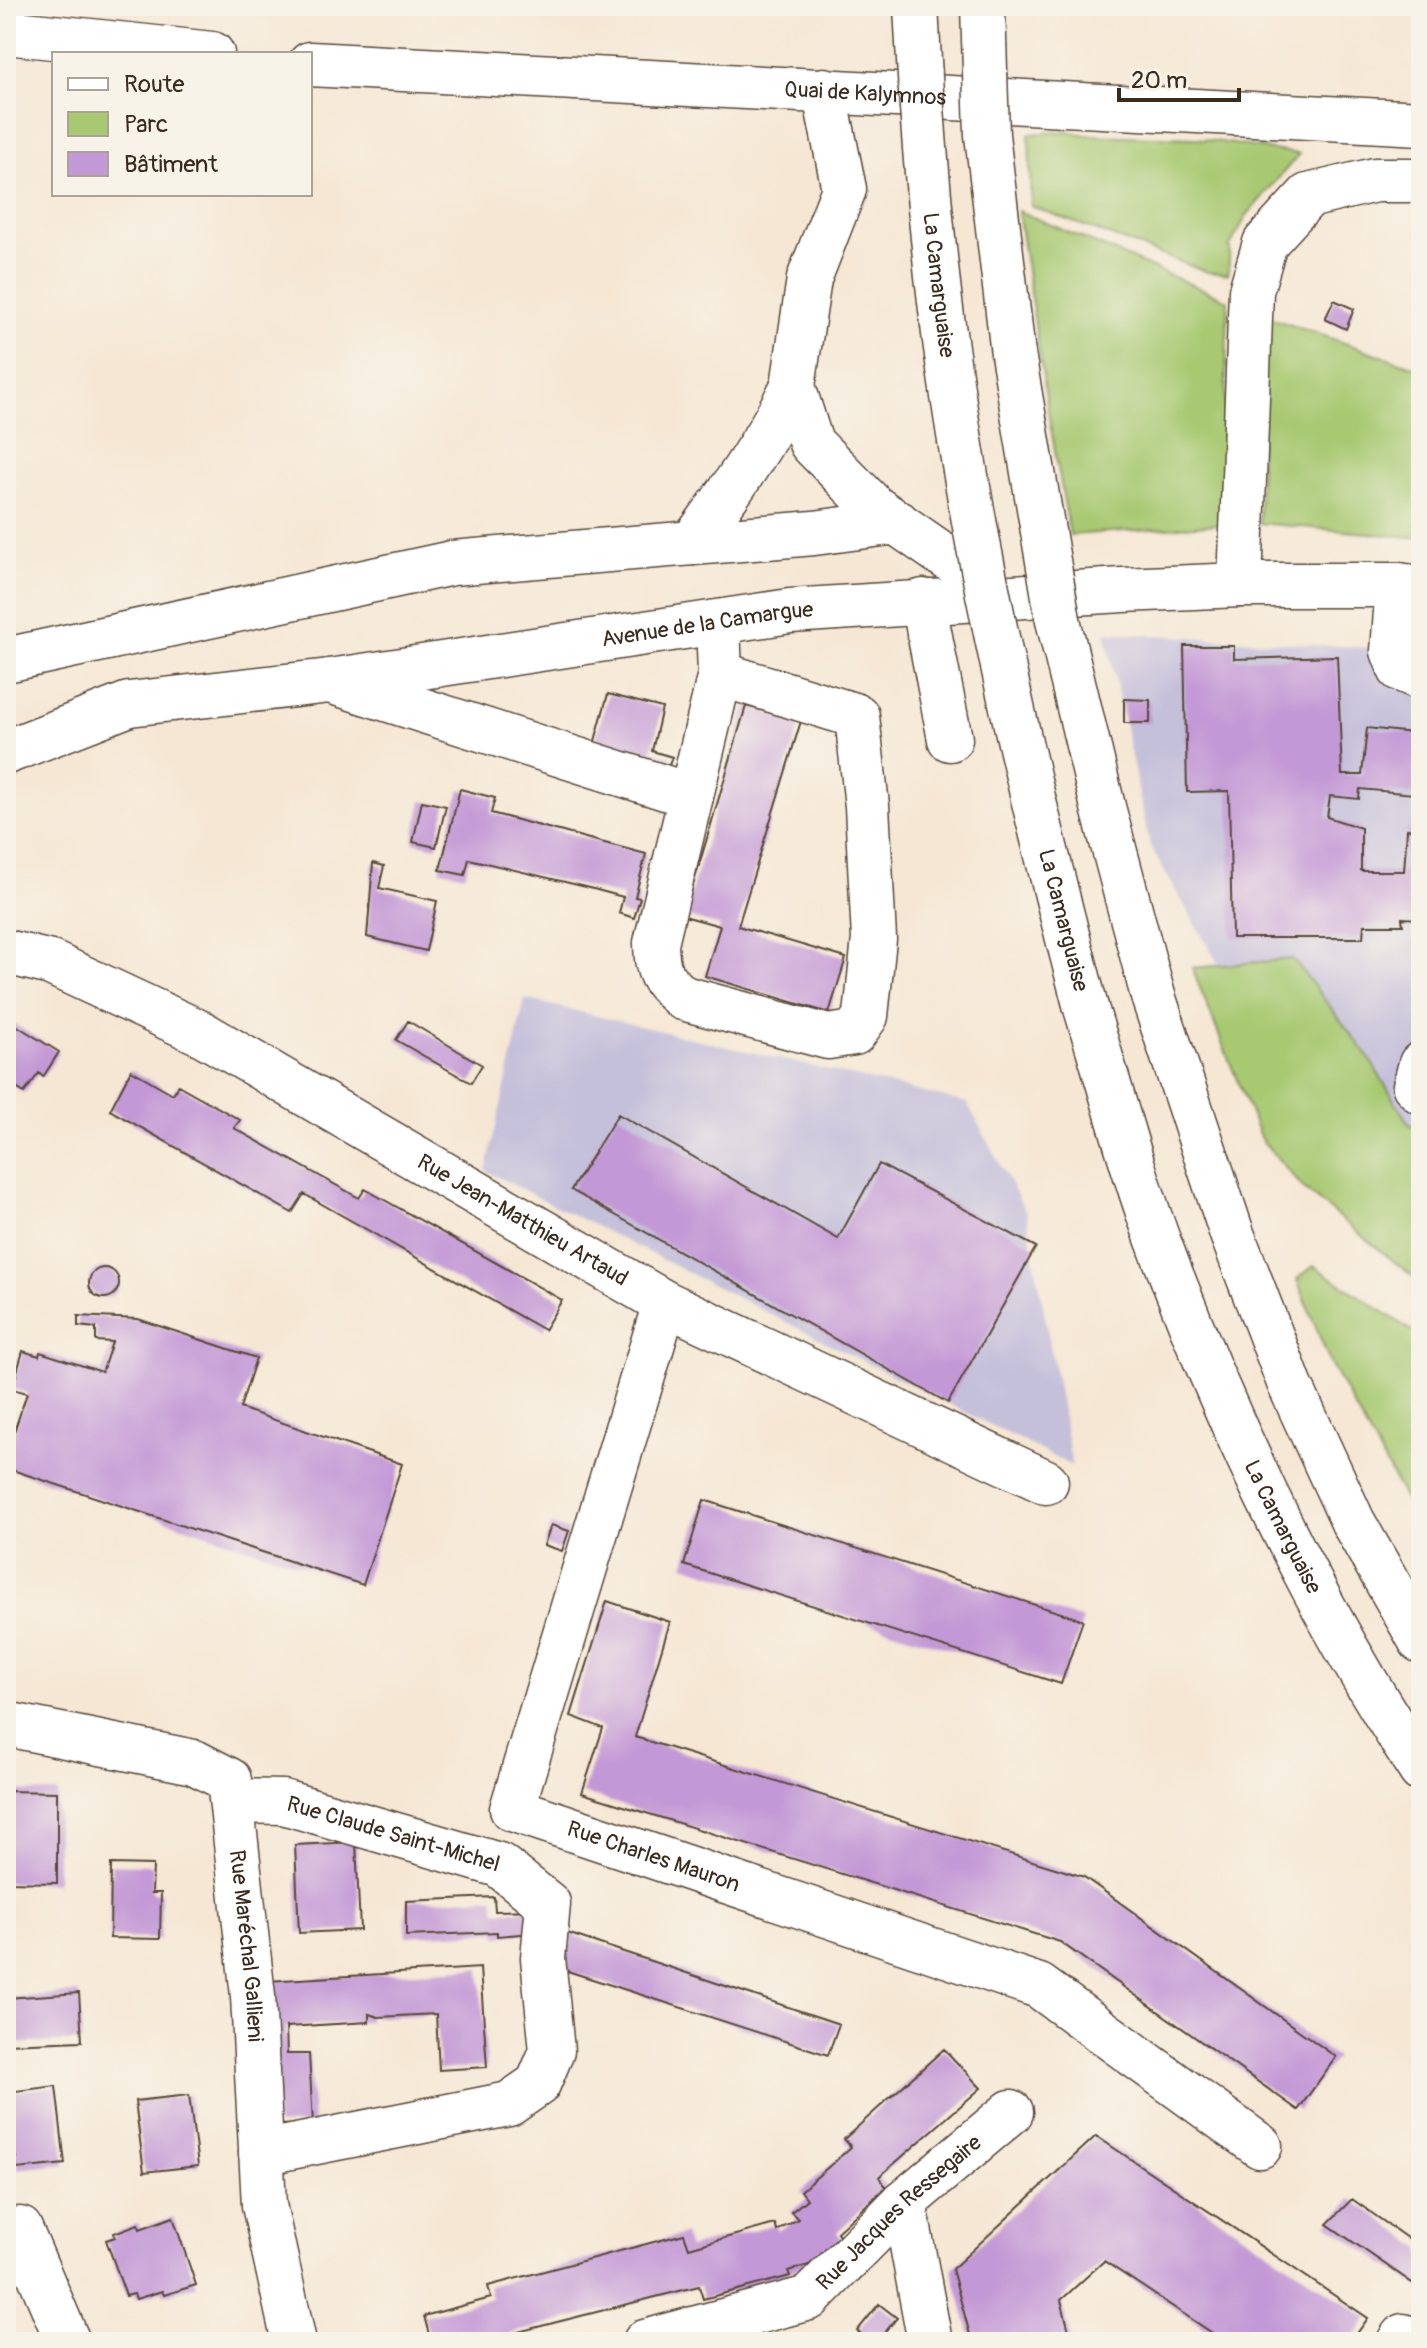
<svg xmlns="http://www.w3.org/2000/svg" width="1427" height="2348" font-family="Pangolin,sans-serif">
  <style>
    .industrial { fill: #c5c0da }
    .green { fill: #a8c972; stroke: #727a48; stroke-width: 2 }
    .building { fill: #c398d6 }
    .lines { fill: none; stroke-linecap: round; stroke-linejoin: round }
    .minor-casing { stroke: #574639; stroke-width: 47 }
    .major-casing { stroke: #574639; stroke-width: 47 }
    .highway-casing { stroke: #574639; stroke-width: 47 }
    .minor { stroke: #fff; stroke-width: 44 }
    .major { stroke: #fff; stroke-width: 44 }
    .highway { stroke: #fff; stroke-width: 44 }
    .highway-bridge-casing { stroke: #574639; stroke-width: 47; stroke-linecap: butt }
    .highway-bridge { stroke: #fff; stroke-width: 44 }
    .labels { text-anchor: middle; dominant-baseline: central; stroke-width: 6; stroke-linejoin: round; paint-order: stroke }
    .street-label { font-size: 22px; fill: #3b2a1e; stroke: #f7f3e8 }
  </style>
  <rect width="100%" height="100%" fill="#f7f3e8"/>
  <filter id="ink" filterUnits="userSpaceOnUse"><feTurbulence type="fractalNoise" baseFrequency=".0125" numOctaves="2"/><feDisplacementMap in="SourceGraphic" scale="16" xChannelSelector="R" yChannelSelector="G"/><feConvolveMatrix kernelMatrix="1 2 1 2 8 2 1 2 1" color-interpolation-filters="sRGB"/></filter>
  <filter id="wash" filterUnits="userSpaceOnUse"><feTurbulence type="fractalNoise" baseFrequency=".006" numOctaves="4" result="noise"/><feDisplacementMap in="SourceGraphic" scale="32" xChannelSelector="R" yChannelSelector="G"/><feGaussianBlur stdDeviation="1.8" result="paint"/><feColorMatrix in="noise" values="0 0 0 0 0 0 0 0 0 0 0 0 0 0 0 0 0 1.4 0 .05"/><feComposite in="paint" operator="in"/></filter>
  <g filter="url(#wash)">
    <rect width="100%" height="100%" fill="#f6e7d4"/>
    <path class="industrial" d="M 1105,632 L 1421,651 L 1421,1225 L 1325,1168 L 1219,965 L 1150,846 Z
      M 525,999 L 967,1103 L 1026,1212 L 1072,1466 L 486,1171 Z"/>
    <path class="green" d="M 1068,131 L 1086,135 L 1195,138 L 1299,154 L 1247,215 L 1230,246 L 1228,274 L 1207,272 L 1031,206 L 1029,134 Z
      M 1018,211 L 1228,300 L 1222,524 L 1070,535 L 1050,423 Z
      M 1262,315 L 1421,369 L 1421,538 L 1259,523 Z
      M 1293,959 L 1365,1052 L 1408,1122 L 1421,1134 L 1421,1283 L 1305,1190 L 1261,1139 L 1192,968 Z
      M 1314,1266 L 1421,1337 L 1421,1528 L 1331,1365 L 1297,1279 Z"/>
    <g id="blocks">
      <path class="building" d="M 1334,300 L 1354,309 L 1346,329 L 1325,319 Z
        M 1184,646 L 1234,646 L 1234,659 L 1337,656 L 1342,775 L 1362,775 L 1367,728 L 1421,734 L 1414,794 L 1360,789 L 1359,799 L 1330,796 L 1327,817 L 1361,828 L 1361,871 L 1404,871 L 1407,829 L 1421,830 L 1421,919 L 1402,918 L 1403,925 L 1364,925 L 1363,938 L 1232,938 L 1229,791 L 1187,792 Z
        M 608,694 L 662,708 L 652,751 L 672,757 L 668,768 L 593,748 Z
        M 1124,699 L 1150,700 L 1150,723 L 1124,723 Z
        M 746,706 L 801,721 L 738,926 L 846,958 L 829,1013 L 705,976 L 720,926 L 684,916 Z
        M 460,789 L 495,798 L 491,813 L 646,854 L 635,897 L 640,898 L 634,918 L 619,913 L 623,897 L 586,887 L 469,859 L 465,875 L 440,870 Z
        M 422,801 L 446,806 L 436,847 L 413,842 Z
        M 373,863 L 384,866 L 379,888 L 437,901 L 426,951 L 367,937 Z
        M 6,1019 L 59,1052 L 43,1077 L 39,1073 L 24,1093 L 6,1081 Z
        M 408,1021 L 482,1065 L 471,1083 L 396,1040 Z
        M 131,1070 L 173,1094 L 178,1085 L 240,1120 L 234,1128 L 359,1198 L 365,1189 L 562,1300 L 544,1330 L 304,1194 L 292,1213 L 110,1110 Z
        M 618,1114 L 838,1239 L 879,1164 L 1036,1247 L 948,1403 L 571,1190 Z
        M89 1283a15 15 0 1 1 30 0a15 15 0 1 1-30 0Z
        M 78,1316 L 138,1319 L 256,1358 L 240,1408 L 402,1464 L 363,1585 L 6,1468 L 6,1456 L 27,1393 L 12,1389 L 23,1351 L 39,1356 L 40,1352 L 102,1372 L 112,1342 L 96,1341 L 96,1328 L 78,1326 Z
        M 704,1500 L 1083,1620 L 1061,1684 L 684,1565 Z
        M 551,1525 L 569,1531 L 562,1551 L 544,1545 Z
        M 607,1601 L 670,1622 L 635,1737 L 1084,1877 L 1336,2057 L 1298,2110 L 1060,1942 L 582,1793 L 603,1728 L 571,1716 Z
        M 6,1791 L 57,1792 L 57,1883 L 6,1882 Z
        M 356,1842 L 360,1930 L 299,1933 L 295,1845 Z
        M 111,1864 L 153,1865 L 152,1893 L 161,1893 L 160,1939 L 110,1938 Z
        M 494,1897 L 495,1911 L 534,1910 L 534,1933 L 497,1936 L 497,1932 L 406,1936 L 406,1901 Z
        M 564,1932 L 839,2024 L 828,2055 L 552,1966 Z
        M 480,1968 L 487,2067 L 439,2070 L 436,2014 L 378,2017 L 369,2014 L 369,2022 L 286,2027 L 287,2054 L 309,2054 L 313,2124 L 277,2125 L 268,1981 Z
        M 79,1993 L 82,2041 L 6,2044 L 6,1998 Z
        M 944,2049 L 981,2088 L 879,2177 L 886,2187 L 837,2232 L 843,2240 L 809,2265 L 788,2271 L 790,2276 L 703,2299 L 699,2286 L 502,2336 L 503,2342 L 431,2342 L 424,2316 L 491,2298 L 488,2286 L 684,2234 L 689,2248 L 775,2224 L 777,2231 L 798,2219 L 791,2212 L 807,2199 L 801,2191 L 851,2147 L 844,2139 Z
        M 56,2086 L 65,2164 L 17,2169 L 7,2092 Z
        M 189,2095 L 198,2166 L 144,2172 L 135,2101 Z
        M 1096,2136 L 1368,2318 L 1351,2342 L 1226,2342 L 1104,2261 L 1061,2300 L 1072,2342 L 972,2342 L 952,2269 Z
        M 1352,2199 L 1421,2248 L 1421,2289 L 1327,2224 Z
        M 173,2217 L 196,2285 L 164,2295 L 162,2291 L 136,2299 L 134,2294 L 126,2296 L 106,2240 L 115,2237 L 114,2233 L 138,2224 L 140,2229 Z
        M 879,2304 L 897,2318 L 877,2342 L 872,2342 L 857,2331 Z"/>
    </g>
  </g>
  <g filter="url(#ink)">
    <use href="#blocks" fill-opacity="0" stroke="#574639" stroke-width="2"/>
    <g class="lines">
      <defs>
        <g id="minor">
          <path d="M 6,32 L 212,54"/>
          <path id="s1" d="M 310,64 L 1421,123"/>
          <path d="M 824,90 L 844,189 L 809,279 L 793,386 L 811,443 L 874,507 L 949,559"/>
          <path d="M 692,543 C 730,493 765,443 793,386"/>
          <path d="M 1240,585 L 1251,291 L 1265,243 L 1308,196 L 1375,180 L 1421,180"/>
          <path d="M 1398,585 L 1393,651 L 1400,669 L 1421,678"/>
          <path d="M 923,601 L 950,739"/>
          <path d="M 718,623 L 720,674 L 656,943 C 657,972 660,979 683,998 L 828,1037 L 854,1033 L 866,1016 L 874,939 L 867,806 L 857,716 L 720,674"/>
          <path d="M 6,660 L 452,563 L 814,533 L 897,522"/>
          <path d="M 330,681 L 691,796"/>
          <path id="s2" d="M 6,952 L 51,963 L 203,1034 L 665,1303 L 1046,1482"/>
          <path d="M 1421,1064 L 1415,1086 L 1421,1092"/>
          <path id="s3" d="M 665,1303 L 512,1809 L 1039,1986 L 1260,2146"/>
          <path id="s4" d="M 6,1724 L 194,1762 L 229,1780 L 253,1996 L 264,2205 L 294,2342"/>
          <path id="s5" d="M 232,1801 L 283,1802 L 499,1865 L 548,1904 L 543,1958 L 552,2051 L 538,2084 L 509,2104 L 261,2153"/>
          <path d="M 904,2202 L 930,2342"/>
          <path d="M 6,2231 L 20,2229 L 68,2342"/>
          <path id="s6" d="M 645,2342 L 809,2298 L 904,2202 L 1011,2112"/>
          <path d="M 1399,2342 L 1403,2336"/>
        </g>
        <g id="major">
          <path id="s7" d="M 6,752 L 129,704 L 330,681 L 790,611 L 1123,590 L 1240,585 L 1398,585 L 1421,588"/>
        </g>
        <g id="highway">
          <path d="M 1153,996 L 1232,1234 L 1290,1385 L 1353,1522 L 1421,1641"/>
          <path id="s8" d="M 1086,1008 C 1111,1089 1132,1172 1162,1251 C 1230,1431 1315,1609 1421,1770"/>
        </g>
      </defs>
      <use href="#minor" class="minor-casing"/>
      <use href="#major" class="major-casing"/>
      <use href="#highway" class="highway-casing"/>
      <use href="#minor" class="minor"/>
      <use href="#major" class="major"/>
      <use href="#highway" class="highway"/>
      <defs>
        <g id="highway-bridge">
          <path id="s9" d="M 916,6 C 922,125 931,244 948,362 C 979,581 1030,795 1086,1008"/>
          <path d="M 983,6 L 987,135 L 1013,354 L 1058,620 L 1104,811 L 1153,996"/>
        </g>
      </defs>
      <use href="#highway-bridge" class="highway-bridge-casing"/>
      <use href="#highway-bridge" class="highway-bridge"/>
    </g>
  </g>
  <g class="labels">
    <g class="street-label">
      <text stroke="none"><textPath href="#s1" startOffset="556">Quai de Kalymnos</textPath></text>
      <text stroke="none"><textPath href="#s9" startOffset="280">La Camarguaise</textPath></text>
      <text stroke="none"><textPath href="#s7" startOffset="716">Avenue de la Camargue</textPath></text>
      <text stroke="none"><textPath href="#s9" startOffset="928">La Camarguaise</textPath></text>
      <text stroke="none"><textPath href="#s2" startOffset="584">Rue Jean-Matthieu Artaud</textPath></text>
      <text stroke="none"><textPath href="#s8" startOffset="556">La Camarguaise</textPath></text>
      <text stroke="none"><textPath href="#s5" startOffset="166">Rue Claude Saint-Michel</textPath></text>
      <text stroke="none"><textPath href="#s3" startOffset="678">Rue Charles Mauron</textPath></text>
      <text stroke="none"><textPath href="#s4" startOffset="398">Rue Maréchal Gallieni</textPath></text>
      <text stroke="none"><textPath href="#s6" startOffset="294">Rue Jacques Ressegaire</textPath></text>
    </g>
  </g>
  <rect width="1427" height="2348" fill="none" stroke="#f7f3e8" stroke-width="32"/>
  <rect x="52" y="52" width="260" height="144" fill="#f7f3e8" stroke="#aca397" stroke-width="2"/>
  <rect x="68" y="78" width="40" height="12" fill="#ffffff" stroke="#aca397" stroke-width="2"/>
  <text x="124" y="92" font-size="24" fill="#3b2a1e">Route</text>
  <rect x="68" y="112" width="40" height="24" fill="#a8c972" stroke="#aca397" stroke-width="2"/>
  <text x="124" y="132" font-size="24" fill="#3b2a1e">Parc</text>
  <rect x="68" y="152" width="40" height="24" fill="#c398d6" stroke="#aca397" stroke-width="2"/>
  <text x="124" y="172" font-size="24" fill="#3b2a1e">Bâtiment</text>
  <path d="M1119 88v12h120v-12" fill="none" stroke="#3b2a1e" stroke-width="4"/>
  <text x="1131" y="88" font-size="24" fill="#3b2a1e" stroke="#f7f3e8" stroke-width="6" paint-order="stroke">20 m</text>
</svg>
